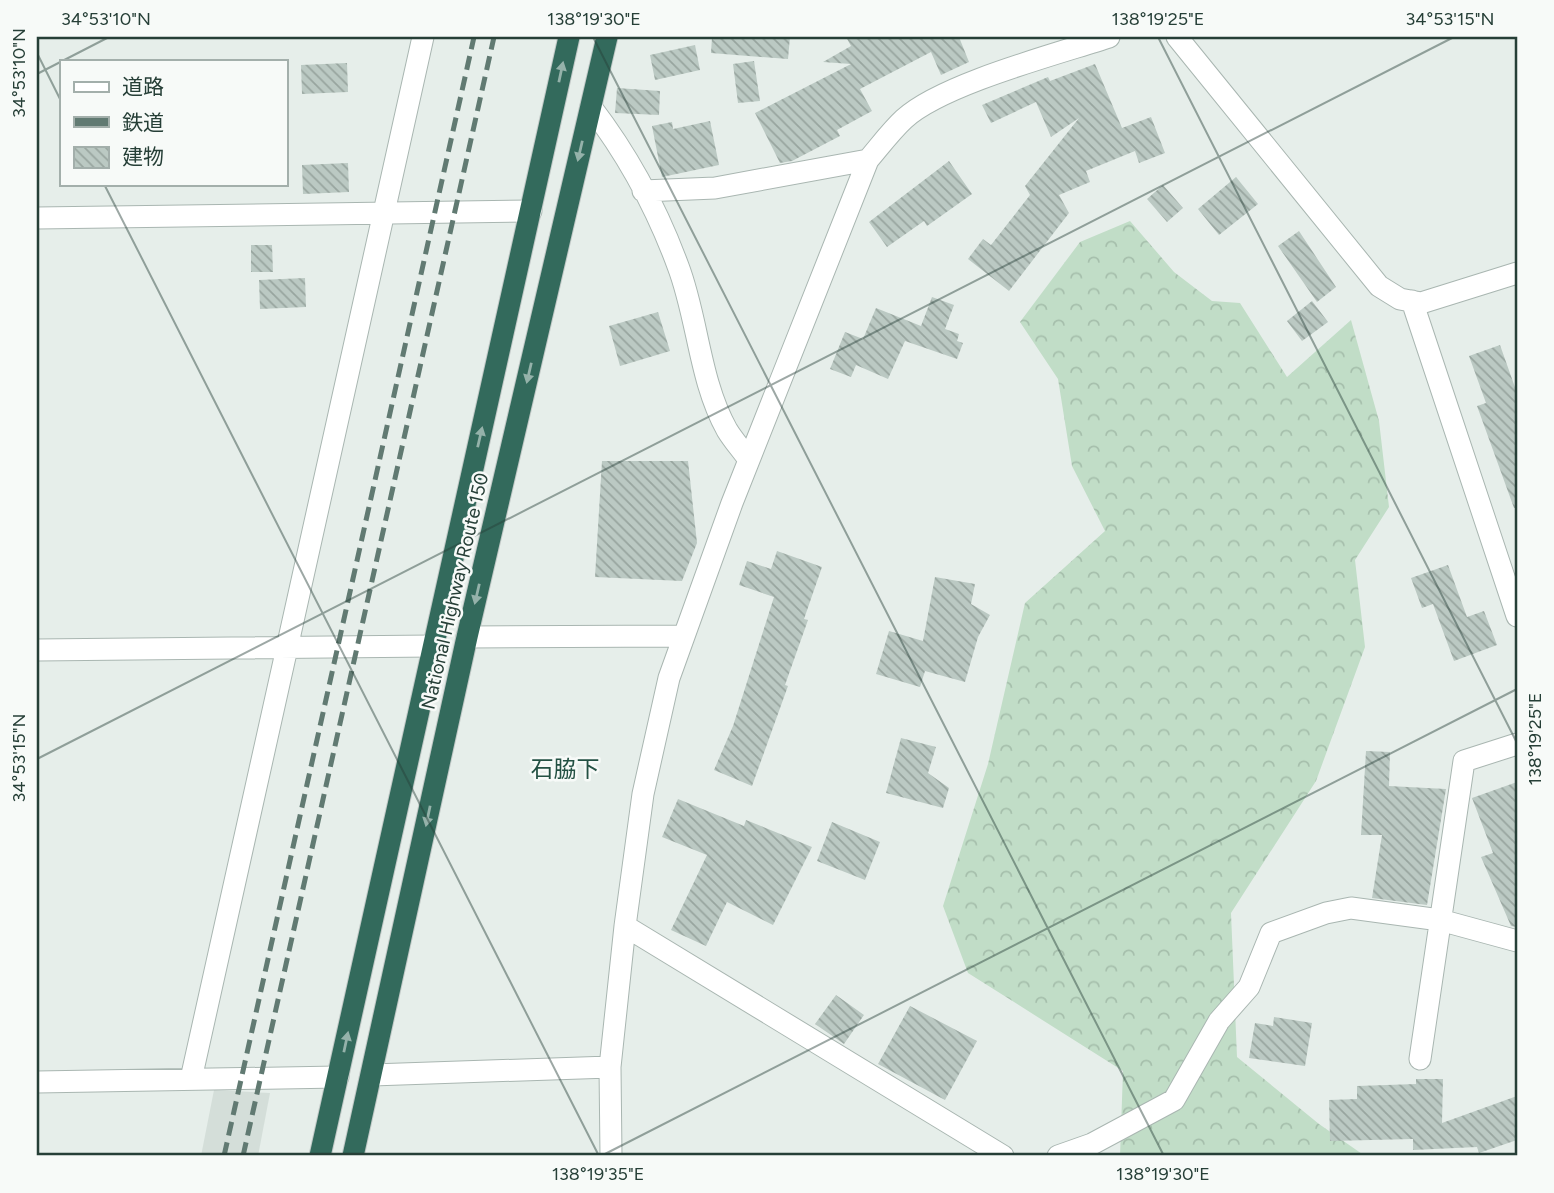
<svg xmlns="http://www.w3.org/2000/svg" width="1554" height="1193" font-family="Figtree,'Noto Sans JP',sans-serif">
  <style>
    .built { fill: #d4ded9 }
    .forest { fill: url(#forest-crowns) }
    .building { fill: url(#building-back-hatch) }
    .lines { fill: none; stroke-linecap: round; stroke-linejoin: round }
    .minor-casing { stroke: #a9b6b1; stroke-width: 23 }
    .highway-casing { stroke: #c2c9c7; stroke-width: 23 }
    .minor { stroke: #fff; stroke-width: 21 }
    .highway { stroke: #336a5c; stroke-width: 21 }
    .rail { stroke: #617a72; stroke-width: 5; stroke-dasharray: 14 7; stroke-linecap: butt }
    .oneway { fill: #95b2aa }
    .ticks { fill: none; stroke: #263f37; stroke-width: 2; stroke-opacity: 0.45 }
    .labels { text-anchor: middle; dominant-baseline: central; stroke-width: 5; stroke-linejoin: round; paint-order: stroke }
    .street-label { font-size: 19px; fill: #263f37; stroke: #f7faf8 }
    .quarter-label { font-size: 23px; fill: #235143; stroke: #f7faf8 }
    .neatline { fill: none; stroke: #263f37; stroke-width: 2.5 }
    .ticks-label { font-size: 18px; text-anchor: middle; fill: #263f37 }
  </style>
  <defs>
    <pattern id="forest-crowns" width="20" height="18" patternUnits="userSpaceOnUse" patternTransform="scale(1.75)"><rect width="20" height="18" fill="#c1ddc7"/><path d="M2 6a3 3 0 1 1 6 0M12 15a3 3 0 1 1 6 0" fill="none" stroke="#a6bfac"/></pattern>
    <pattern id="building-back-hatch" width="6" height="6" patternUnits="userSpaceOnUse" patternTransform="scale(1.75)"><rect width="6" height="6" fill="#bbc9c3"/><path d="M-1 5l2 2M0 0l6 6M5-1l2 2" fill="none" stroke="#98a59f"/></pattern>
  </defs>
  <rect width="100%" height="100%" fill="#e6eeea"/>
  <path class="built" d="M 214,1090 L 270,1093 L 258,1156 L 201,1156 Z"/>
  <path class="forest" d="M 1130,221 L 1174,272 L 1212,301 L 1240,303 L 1287,377 L 1351,320 L 1379,421 L 1389,507 L 1355,560 L 1365,647 L 1316,781 L 1231,913 L 1237,1057 L 1319,1124 L 1365,1156 L 1120,1156 L 1123,1071 L 968,973 L 943,906 L 988,764 L 1025,603 L 1105,531 L 1072,466 L 1058,379 L 1020,322 L 1080,242 Z"/>
  <path class="building" d="M 712,37 L 790,37 L 788,59 L 711,53 Z
    M 846,37 L 959,37 L 969,62 L 941,75 L 931,52 L 860,89 L 872,111 L 837,130 L 840,136 L 792,161 L 780,163 L 755,113 L 851,64 L 823,62 L 851,46 Z
    M 695,45 L 700,70 L 655,80 L 650,55 Z
    M 754,61 L 760,101 L 738,103 L 733,64 Z
    M 347,63 L 348,92 L 302,94 L 301,65 Z
    M 1095,64 L 1122,128 L 1151,117 L 1165,153 L 1139,163 L 1135,151 L 1086,171 L 1090,182 L 1059,195 L 1069,213 L 1009,291 L 968,259 L 983,239 L 991,245 L 1030,195 L 1025,186 L 1079,118 L 1051,137 L 1036,102 L 991,123 L 982,105 L 1048,77 L 1050,81 Z
    M 617,88 L 660,91 L 659,115 L 615,113 Z
    M 710,121 L 719,165 L 662,177 L 652,126 L 672,122 L 673,129 Z
    M 949,161 L 972,194 L 927,226 L 924,221 L 887,247 L 869,222 Z
    M 348,163 L 349,192 L 303,194 L 302,165 Z
    M 1236,177 L 1258,204 L 1219,235 L 1198,209 Z
    M 1163,185 L 1183,208 L 1167,222 L 1147,199 Z
    M 1299,231 L 1336,287 L 1317,302 L 1278,246 Z
    M 251,245 L 272,245 L 273,272 L 251,272 Z
    M 305,278 L 306,307 L 260,309 L 259,280 Z
    M 932,297 L 954,305 L 945,329 L 959,334 L 957,341 L 963,343 L 957,359 L 905,341 L 888,379 L 856,365 L 851,377 L 830,369 L 845,332 L 863,339 L 876,308 L 921,326 Z
    M 1312,301 L 1328,322 L 1302,341 L 1287,321 Z
    M 658,312 L 670,351 L 620,366 L 609,326 Z
    M 1500,345 L 1517,393 L 1517,508 L 1514,508 L 1477,406 L 1486,403 L 1469,356 Z
    M 602,461 L 688,461 L 697,543 L 682,581 L 595,577 Z
    M 777,551 L 822,567 L 804,619 L 808,620 L 785,685 L 788,686 L 752,786 L 714,770 L 733,726 L 774,597 L 739,585 L 747,561 L 771,569 Z
    M 1448,565 L 1467,617 L 1484,611 L 1497,645 L 1454,661 L 1433,604 L 1422,608 L 1411,578 Z
    M 935,577 L 975,584 L 971,604 L 990,615 L 978,637 L 965,682 L 925,671 L 920,687 L 876,674 L 889,631 L 923,641 Z
    M 901,738 L 936,747 L 928,773 L 949,788 L 943,808 L 886,793 Z
    M 1366,751 L 1390,752 L 1389,786 L 1446,789 L 1427,905 L 1372,898 L 1382,835 L 1361,835 Z
    M 1517,782 L 1517,927 L 1511,926 L 1481,857 L 1493,853 L 1472,798 Z
    M 678,799 L 744,826 L 746,820 L 812,847 L 773,925 L 727,902 L 706,946 L 671,930 L 707,855 L 662,837 Z
    M 832,822 L 880,842 L 865,880 L 817,861 Z
    M 836,995 L 864,1015 L 844,1044 L 815,1024 Z
    M 910,1006 L 977,1041 L 945,1100 L 878,1064 Z
    M 1274,1017 L 1312,1023 L 1305,1066 L 1249,1058 L 1255,1023 L 1273,1026 Z
    M 1416,1079 L 1443,1079 L 1442,1123 L 1517,1096 L 1517,1140 L 1479,1153 L 1477,1147 L 1413,1150 L 1413,1139 L 1330,1141 L 1329,1100 L 1357,1099 L 1357,1086 L 1416,1084 Z"/>
  <g class="lines">
    <defs>
      <path id="minor" d="M 1177,37 L 1379,286 L 1400,299 L 1421,303 L 1517,273
        M 591,107 C 627,154 657,209 678,266 C 698,318 699,380 727,430 C 733,440 742,450 749,460
        M 643,191 L 715,188 L 868,160
        M 37,218 L 531,211
        M 1412,301 L 1517,616
        M 467,637 L 684,636
        M 37,650 L 433,646
        M 625,926 L 1003,1156
        M 1420,1059 L 1464,761 L 1517,744
        M 372,1075 L 610,1067
        M 191,1079 L 423,37
        M 37,1082 L 338,1077
        M 611,1156 L 610,1067 L 625,926 L 643,794 L 669,678 L 732,503 L 868,160 C 880,146 891,131 904,119 C 942,84 1057,54 1109,37
        M 1058,1156 L 1092,1144 L 1174,1100 L 1219,1021 L 1249,987 L 1271,933 L 1326,913 L 1351,908 L 1440,920 L 1517,941"/>
      <path id="highway" d="M 320,1156 L 569,37
        M 353,1156 L 467,637 L 607,37"/>
    </defs>
    <use href="#minor" class="minor-casing"/>
    <use href="#highway" class="highway-casing"/>
    <use href="#minor" class="minor"/>
    <use href="#highway" class="highway"/>
    <path class="rail" d="M 224,1156 L 474,37
      M 243,1156 L 494,37"/>
  </g>
  <defs><path id="oneway-solid" d="M-6-.8H1V-3.2L6.5 0L1 3.2V.8H-6Z" transform="scale(1.75)"/></defs>
  <g class="oneway">
    <use href="#oneway-solid" transform="translate(561 72) rotate(-78)"/>
    <use href="#oneway-solid" transform="translate(580 151) rotate(103)"/>
    <use href="#oneway-solid" transform="translate(529 373) rotate(103)"/>
    <use href="#oneway-solid" transform="translate(480 437) rotate(-77)"/>
    <use href="#oneway-solid" transform="translate(477 594) rotate(103)"/>
    <use href="#oneway-solid" transform="translate(428 816) rotate(102)"/>
    <use href="#oneway-solid" transform="translate(346 1042) rotate(-78)"/>
  </g>
  <path class="ticks" d="M 593,37 L 1164,1156M 1158,37 L 1517,743M 37,53 L 61,101M 37,74 L 109,37M 104,184 L 599,1156M 37,759 L 1454,37M 601,1156 L 1517,689"/>
  <g class="labels">
    <g class="street-label">
      <text transform="translate(455 591) rotate(-77)">National Highway Route 150</text>
    </g>
    <g class="quarter-label">
      <text x="565" y="769">石脇下</text>
    </g>
  </g>
  <rect width="1554" height="1193" fill="none" stroke="#f7faf8" stroke-width="77"/>
  <rect x="60" y="60" width="228" height="126" fill="#f7faf8" stroke="#a3afab" stroke-width="2"/>
  <rect x="74" y="82" width="35" height="10" fill="#ffffff" stroke="#a3afab" stroke-width="2"/>
  <text x="122" y="94" font-size="21" fill="#263f37">道路</text>
  <rect x="74" y="117" width="35" height="10" fill="#617a72" stroke="#a3afab" stroke-width="2"/>
  <text x="122" y="130" font-size="21" fill="#263f37">鉄道</text>
  <rect x="74" y="147" width="35" height="21" fill="url(#building-back-hatch)" stroke="#a3afab" stroke-width="2"/>
  <text x="122" y="164" font-size="21" fill="#263f37">建物</text>
  <rect x="38" y="38" width="1478" height="1116" class="neatline"/>
  <g class="ticks-label">
    <text x="106" y="25">34°53'10"N</text>
    <text x="594" y="25">138°19'30"E</text>
    <text x="1158" y="25">138°19'25"E</text>
    <text x="1450" y="25">34°53'15"N</text>
    <text transform="translate(19 73) rotate(-90)" y="6">34°53'10"N</text>
    <text transform="translate(1535 739) rotate(-90)" y="6">138°19'25"E</text>
    <text transform="translate(19 758) rotate(-90)" y="6">34°53'15"N</text>
    <text x="598" y="1180">138°19'35"E</text>
    <text x="1163" y="1180">138°19'30"E</text>
  </g>
</svg>
